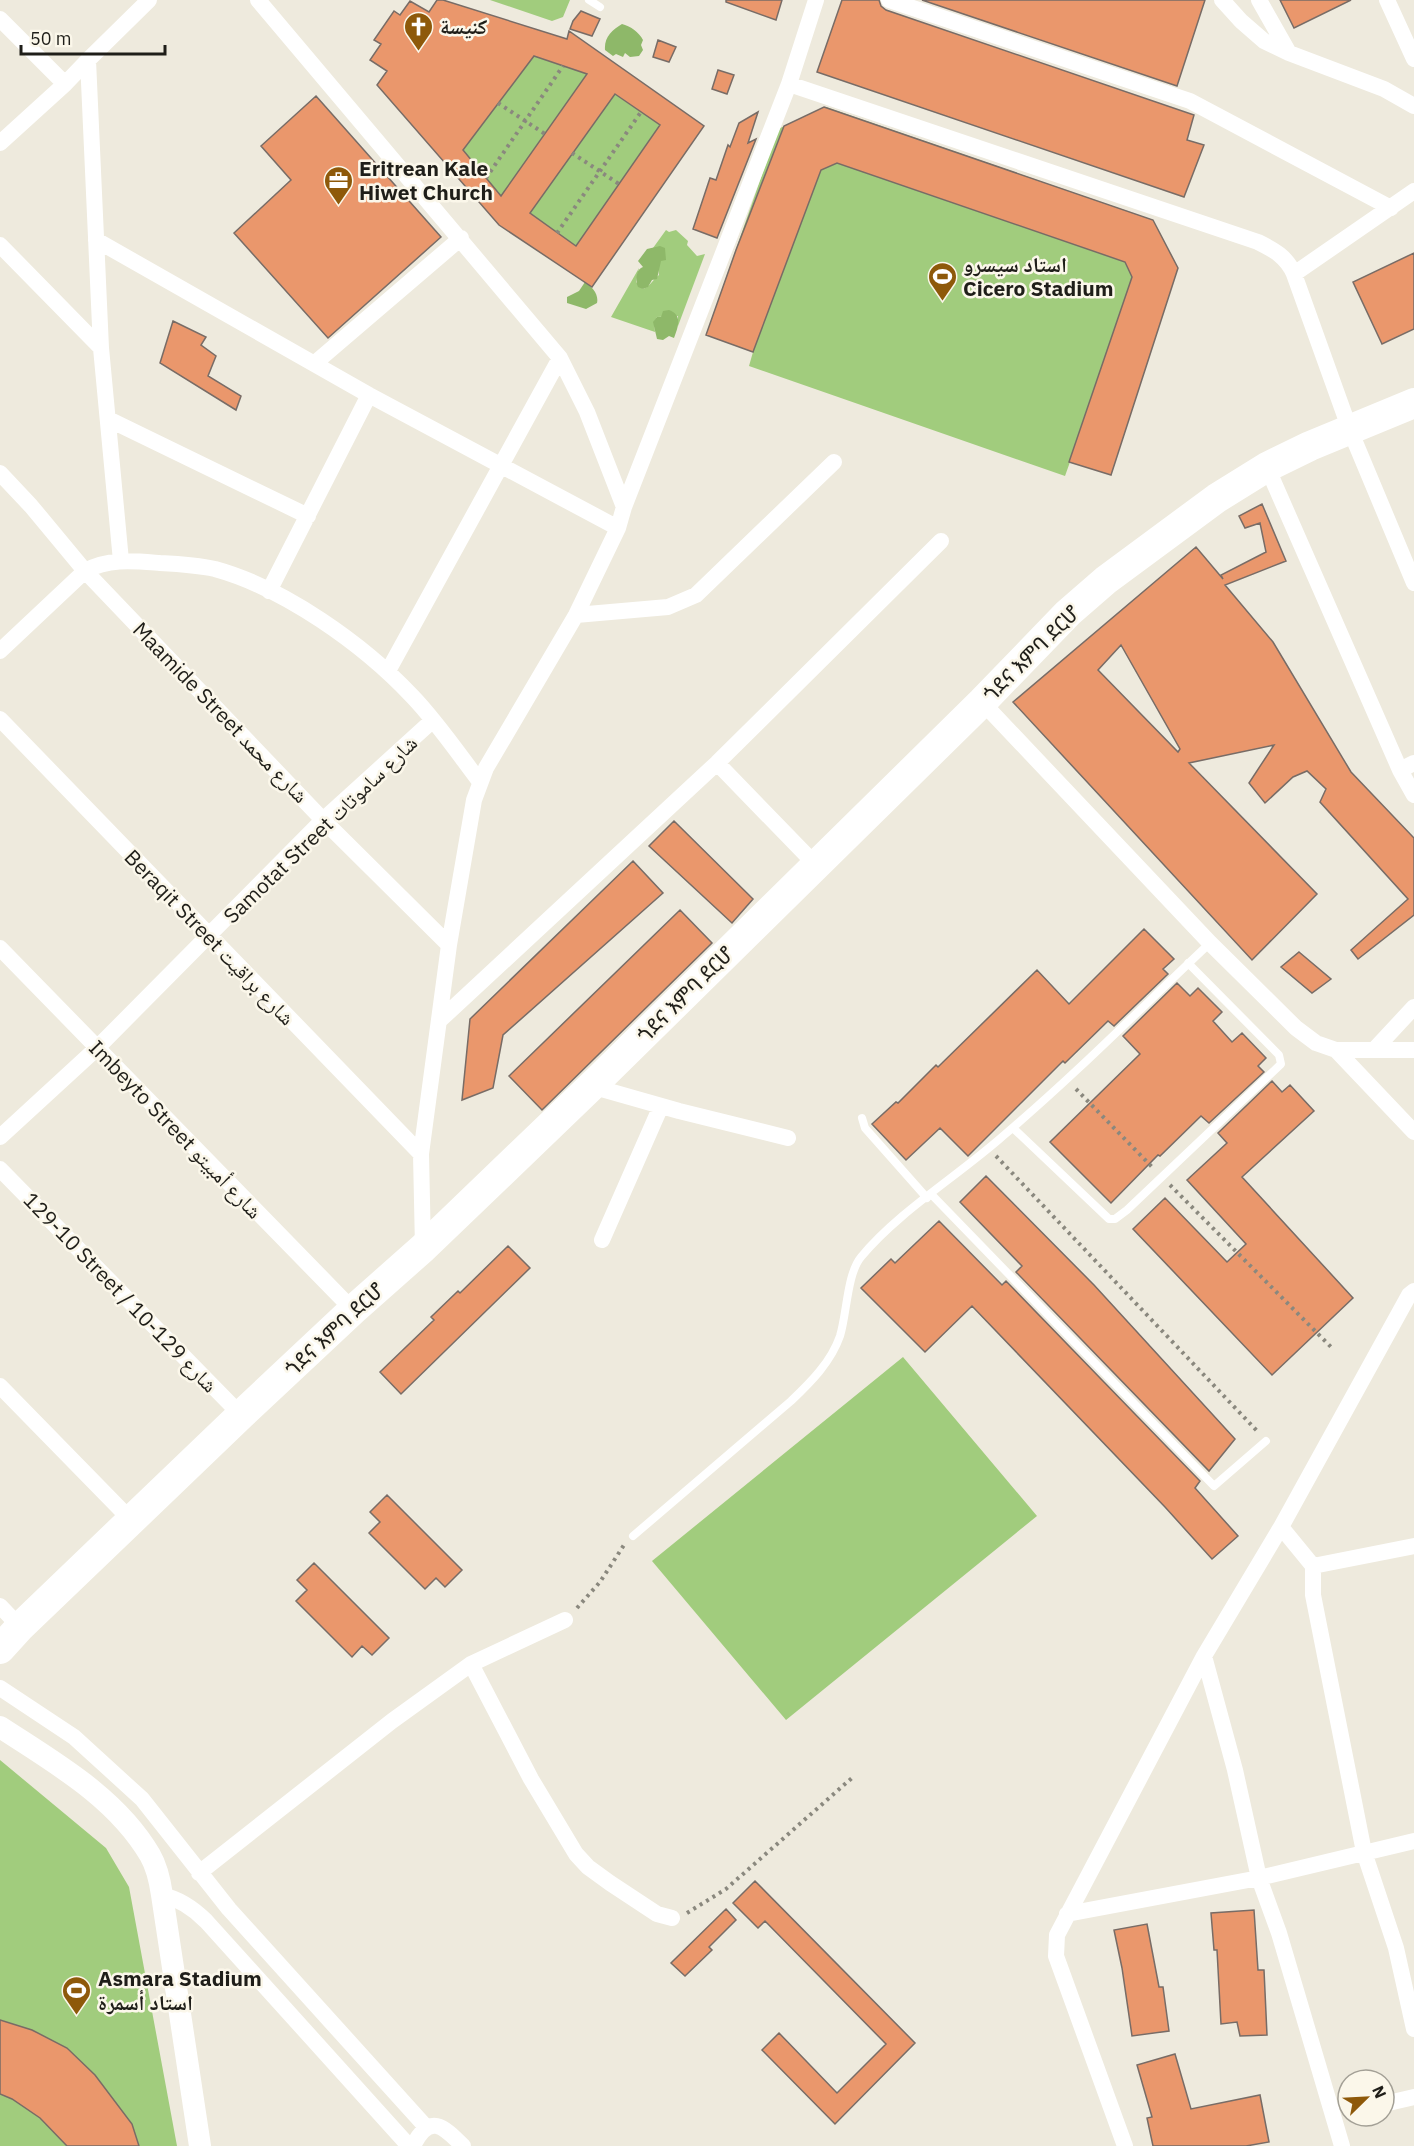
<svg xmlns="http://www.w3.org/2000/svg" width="1414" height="2146" font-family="'IBM Plex Sans','Noto Naskh Arabic','Noto Sans Ethiopic',sans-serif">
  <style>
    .green { fill: #a1cc7d }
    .forest { fill: #8eb869 }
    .building { fill: #ea976c; stroke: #786c66; stroke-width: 1.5; fill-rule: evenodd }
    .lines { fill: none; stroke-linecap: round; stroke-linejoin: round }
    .path { stroke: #8a887e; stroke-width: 4; stroke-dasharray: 3 4.5; stroke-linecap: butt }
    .lane { stroke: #fff; stroke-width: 8 }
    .street { stroke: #fff; stroke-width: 16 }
    .secondary { stroke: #fff; stroke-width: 22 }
    .highway { stroke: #fff; stroke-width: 30 }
    .labels { text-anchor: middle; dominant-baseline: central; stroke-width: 5; stroke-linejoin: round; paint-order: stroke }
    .poi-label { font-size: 21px; font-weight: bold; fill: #1f1e19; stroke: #fbf7ea; text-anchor: start }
    .street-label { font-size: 21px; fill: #1f1e19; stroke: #fbf7ea }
  </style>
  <rect width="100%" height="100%" fill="#eeeadd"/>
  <path class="green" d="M 490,0 L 570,0 L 563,17 L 552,21 Z
    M 534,56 L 587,74 L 501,196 L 463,150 Z
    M 615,94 L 660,125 L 576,246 L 530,213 Z
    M 826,107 L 1153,220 L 1178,268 L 1111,475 L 1070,462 L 1065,476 L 749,366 L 753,352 L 706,335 L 778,129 Z
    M 666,230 L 669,232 L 676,230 L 688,241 L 687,245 L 697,256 L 705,254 L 678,326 L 678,316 L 657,317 L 654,322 L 655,332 L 611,317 L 639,268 L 636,282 L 643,289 C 650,287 653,279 659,275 L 656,248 L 653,248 Z
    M 903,1357 L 1037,1516 L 786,1720 L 652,1561 Z
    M 0,1760 L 106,1848 L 129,1887 L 177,2146 L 0,2146 Z"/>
  <path class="forest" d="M 622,24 C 630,26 639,32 643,40 L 641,45 L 643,50 L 639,56 L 630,57 L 625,53 L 623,57 L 616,54 L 613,56 L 605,50 C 604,37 612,30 622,24 Z
    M 660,246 L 665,248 L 666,260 L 661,261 L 657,279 L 652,280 L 648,287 L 643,289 L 638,287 C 635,281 636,269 643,267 L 638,261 L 647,249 Z
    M 585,282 C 592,287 599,294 597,303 L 586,309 L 567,303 L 567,297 L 579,291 Z
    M 669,310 C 683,315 678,327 674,338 L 669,336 L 663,340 L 657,339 L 653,322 L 657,317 L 661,317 L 663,311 Z"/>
  <path class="building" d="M 437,0 L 443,0 L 567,39 L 569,31 L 704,126 L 592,287 L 499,225 L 377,85 L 387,71 L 370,60 L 381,44 L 374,40 L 394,11 L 400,15 L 410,1 L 429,12 ZM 534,56 L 587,74 L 501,196 L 463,150 ZM 615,94 L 660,125 L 576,246 L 530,213 Z
    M 726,0 L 782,0 L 776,20 L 726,2 Z
    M 842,0 L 879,0 L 881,6 L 886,10 L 1194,115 L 1187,140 L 1204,145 L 1184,197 L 817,72 Z
    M 922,0 L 1205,0 L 1177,86 Z
    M 1280,0 L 1351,0 L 1294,28 Z
    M 581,11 L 600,19 L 592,36 L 570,29 L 573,21 Z
    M 658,40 L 676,47 L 669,62 L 653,57 Z
    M 718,70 L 734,75 L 727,94 L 712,89 Z
    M 316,96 L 441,237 L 328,338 L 234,233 L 291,180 L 261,146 Z
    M 824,107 L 1153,220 L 1178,268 L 1111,475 L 1069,462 L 1132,277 L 1125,262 L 837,163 L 821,170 L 753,352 L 706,335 L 736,250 L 784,126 Z
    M 758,112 L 748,143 L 756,139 L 717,238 L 693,229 L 710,178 L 716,180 L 728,145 L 730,147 L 739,123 Z
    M 1414,253 L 1414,329 L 1382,344 L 1353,282 Z
    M 173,321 L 206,337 L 201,345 L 216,356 L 208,376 L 241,396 L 236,410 L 160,363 Z
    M 1262,504 L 1286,561 L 1225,585 L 1273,642 L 1351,772 L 1414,838 L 1414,915 L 1358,959 L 1351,950 L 1408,899 L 1320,802 L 1326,789 L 1307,771 L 1293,777 L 1265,803 L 1249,783 L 1274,745 L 1189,763 L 1317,894 L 1252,960 L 1013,702 L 1196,547 L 1223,579 L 1221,575 L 1266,552 L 1260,523 L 1245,528 L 1239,516 ZM 1121,645 L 1180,749 L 1178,752 L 1098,670 Z
    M 674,821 L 753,899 L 732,923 L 649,846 Z
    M 633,861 L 663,893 L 503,1035 L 493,1088 L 462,1100 L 470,1019 Z
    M 680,910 L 712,943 L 542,1110 L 509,1076 Z
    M 1144,929 L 1174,959 L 1163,969 L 1168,974 L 1114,1026 L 1108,1021 L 1065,1063 L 1063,1061 L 968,1156 L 940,1128 L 906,1160 L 872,1124 L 896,1102 L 898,1103 L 936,1065 L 938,1067 L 1037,970 L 1069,1004 Z
    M 1299,952 L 1331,979 L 1312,993 L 1281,967 Z
    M 1177,983 L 1190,996 L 1198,988 L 1222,1012 L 1213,1021 L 1232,1042 L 1242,1033 L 1266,1058 L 1258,1066 L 1264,1072 L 1209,1123 L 1201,1116 L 1160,1156 L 1158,1155 L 1111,1203 L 1050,1142 L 1140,1054 L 1123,1036 Z
    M 1272,1081 L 1282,1092 L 1290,1085 L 1314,1111 L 1242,1177 L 1353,1298 L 1272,1375 L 1133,1229 L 1165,1198 L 1227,1262 L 1246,1244 L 1187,1180 L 1227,1143 L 1218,1133 Z
    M 986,1176 L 1094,1285 L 1235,1439 L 1209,1471 L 1016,1272 L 1022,1266 L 960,1202 Z
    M 939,1221 L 1002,1285 L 1006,1281 L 1200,1481 L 1195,1488 L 1238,1536 L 1212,1559 L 1165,1507 L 972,1306 L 925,1352 L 861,1288 L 891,1259 L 895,1263 Z
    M 508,1246 L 530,1268 L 401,1394 L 380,1372 L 434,1320 L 431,1317 L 458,1291 L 460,1293 Z
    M 387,1495 L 462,1570 L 445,1587 L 436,1578 L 425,1589 L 369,1533 L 380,1522 L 370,1512 Z
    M 314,1563 L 389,1638 L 372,1655 L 362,1646 L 352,1657 L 296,1601 L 307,1590 L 297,1580 Z
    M 755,1881 L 915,2043 L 835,2124 L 762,2050 L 779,2033 L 837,2093 L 886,2044 L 765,1921 L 758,1928 L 733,1903 Z
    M 726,1909 L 736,1920 L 709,1947 L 712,1950 L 685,1976 L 671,1963 Z
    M 1254,1910 L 1258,1970 L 1264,1970 L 1267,2035 L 1240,2036 L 1237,2022 L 1221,2024 L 1217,1950 L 1214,1950 L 1211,1913 Z
    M 1147,1924 L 1159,1987 L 1163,1987 L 1169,2031 L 1132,2036 L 1122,1968 L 1114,1930 Z
    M 0,2020 L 32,2030 L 67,2048 L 95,2075 L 132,2124 L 139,2146 L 67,2146 L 40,2118 L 12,2099 L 0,2094 Z
    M 1175,2054 L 1191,2109 L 1260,2095 L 1269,2142 L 1246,2146 L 1153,2146 L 1147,2118 L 1152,2117 L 1137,2065 Z"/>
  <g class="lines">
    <path class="path" d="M 498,103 L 545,134
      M 572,153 L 619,184
      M 486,178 L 563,66
      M 557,233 L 641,112
      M 1076,1089 L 1154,1169
      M 996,1156 L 1259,1433
      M 1170,1185 L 1333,1349
      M 577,1608 L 600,1582 L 624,1545
      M 687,1913 L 726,1889 L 853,1777"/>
    <path class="lane" d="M 589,0 L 600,7
      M 862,1118 L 865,1128 L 927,1198
      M 1013,1128 L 1109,1219 L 1115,1219 L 1127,1210 L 1281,1064 L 1279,1055 L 1188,963
      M 931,1194 L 1214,1486 L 1266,1441
      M 633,1536 L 791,1401 C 811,1382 831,1362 840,1336 C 847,1313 847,1274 861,1257 C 898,1212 959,1175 1003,1136 C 1075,1075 1141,1008 1210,943"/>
    <path class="street" d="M 258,0 L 560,358 L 587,412 L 624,507 L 618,528 L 576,615 L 486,768 L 474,800 L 449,945 L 421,1154 L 423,1248
      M 889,0 L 1190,101 L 1391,208
      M 1222,0 L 1241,21 L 1264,41 L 1289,53 L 1384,89 L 1414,106
      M 1259,0 L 1289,53
      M 1387,0 L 1414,59
      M 0,19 L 65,84
      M 789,84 L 1258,242 C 1274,250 1287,257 1294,274 L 1350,430 L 1414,583
      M 0,143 L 65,84 L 88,60
      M 96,240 L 369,395 L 618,528
      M 0,245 L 101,348
      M 1294,274 L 1414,191
      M 315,363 L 461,238
      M 108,419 L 308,516
      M 1267,467 L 1400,770 L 1414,795
      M 0,473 L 31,506 L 85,571 L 323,820 L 449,945
      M 624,507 L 789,84 L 816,0
      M 121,561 L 101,348 L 88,60 L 149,0
      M 269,591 L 369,395
      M 576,615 L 668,607 L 696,595 L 834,462
      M 0,651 L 85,571 C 109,558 134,561 160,563 C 179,564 197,565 215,569 C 284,588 363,644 412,696 C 437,722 458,753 480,782
      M 388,671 L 560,358
      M 982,702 L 1210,943 L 1296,1028 L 1316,1043 L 1336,1050 L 1414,1132
      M 0,719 L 421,1154
      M 717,763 L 815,864
      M 1400,770 L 1414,763
      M 0,948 L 353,1310
      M 439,1021 L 717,763 L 941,541
      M 1336,1050 L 1414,1050
      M 1374,1050 L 1414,1007
      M 591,1086 L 679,1111 L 788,1138
      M 0,1137 L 97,1048 L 323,820 L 432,721
      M 0,1169 L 241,1415
      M 602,1240 L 661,1106
      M 0,1386 L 132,1521
      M 1281,1527 L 1313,1566 L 1313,1595 L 1364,1852 L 1396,1948 L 1414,2029
      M 1313,1566 L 1414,1546
      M 0,1606 L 20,1627
      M 1204,1656 L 1235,1770 L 1259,1878 L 1279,1933 L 1342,2146
      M 471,1664 L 531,1779 L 576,1854 L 588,1867 L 610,1883 L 657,1914 L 672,1918
      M 0,1688 L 74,1737 L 142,1799 L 229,1909 L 427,2128
      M 199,1873 L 392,1721 L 471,1664 L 565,1620
      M 162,1895 C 180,1899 193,1908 206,1921 L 409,2146
      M 1067,1914 L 1259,1878 L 1414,1841
      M 1384,2104 L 1414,2097
      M 413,2146 C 430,2112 444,2127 463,2146
      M 1125,2146 L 1056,1956 L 1057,1935 L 1204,1656 L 1281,1527 L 1409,1295 L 1414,1291"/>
    <path class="secondary" d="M 0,1727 C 55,1763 116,1797 150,1855 C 157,1867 160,1881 162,1895 L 200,2146"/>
    <path class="highway" d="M 0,1649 L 20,1627 L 241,1415 L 353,1310 L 423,1248 L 602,1076 L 982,702 L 1068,613 L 1106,580 L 1217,498 L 1267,467 L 1310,446 L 1414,403"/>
  </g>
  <defs>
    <symbol id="church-pin" viewBox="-11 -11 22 30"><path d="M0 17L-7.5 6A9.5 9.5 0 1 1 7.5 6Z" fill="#8e590a" stroke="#fbf7ea"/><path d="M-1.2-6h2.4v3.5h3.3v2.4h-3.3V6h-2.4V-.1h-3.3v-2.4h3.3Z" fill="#fff"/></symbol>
    <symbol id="office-pin" viewBox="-11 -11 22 30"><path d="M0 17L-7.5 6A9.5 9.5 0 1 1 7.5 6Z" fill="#8e590a" stroke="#fbf7ea"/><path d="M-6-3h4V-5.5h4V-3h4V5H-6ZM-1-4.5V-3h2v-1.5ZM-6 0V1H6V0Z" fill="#fff"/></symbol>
    <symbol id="stadium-pin" viewBox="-11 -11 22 30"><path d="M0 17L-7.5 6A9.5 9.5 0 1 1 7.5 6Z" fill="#8e590a" stroke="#fbf7ea"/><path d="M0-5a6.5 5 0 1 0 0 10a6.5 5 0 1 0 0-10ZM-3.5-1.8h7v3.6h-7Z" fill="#fff"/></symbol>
  </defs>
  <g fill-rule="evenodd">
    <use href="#church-pin" x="402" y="10" width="33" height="45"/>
    <use href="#office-pin" x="322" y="164" width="33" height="45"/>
    <use href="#stadium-pin" x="926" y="260" width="33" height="45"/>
    <use href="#stadium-pin" x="60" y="1974" width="33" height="45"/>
  </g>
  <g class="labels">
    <g class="poi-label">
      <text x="440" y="26">كنيسة</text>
      <text x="359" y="168">Eritrean Kale<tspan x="359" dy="24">Hiwet Church</tspan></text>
      <text x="963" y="264">استاد سيسرو<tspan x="963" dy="24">Cicero Stadium</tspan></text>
      <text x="98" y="1978">Asmara Stadium<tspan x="98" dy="24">استاد أسمرة</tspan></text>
    </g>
    <g class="street-label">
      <text transform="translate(1031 653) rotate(-45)">ጎደና እምባ ደርሆ</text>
      <text transform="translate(221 712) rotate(46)">Maamide Street شارع محمد</text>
      <text transform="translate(320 829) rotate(-44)">Samotat Street شارع ساموتات</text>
      <text transform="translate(210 937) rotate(46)">Beraqit Street شارع براقيت</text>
      <text transform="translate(685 994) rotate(-45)">ጎደና እምባ ደርሆ</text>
      <text transform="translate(176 1129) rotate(46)">Imbeyto Street شارع أمبيتو</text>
      <text transform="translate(121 1292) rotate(46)">129-10 Street / شارع 129-10</text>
      <text transform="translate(334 1329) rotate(-43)">ጎደና እምባ ደርሆ</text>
    </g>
  </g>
  <g transform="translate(1366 2098) rotate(66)"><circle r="28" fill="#fbf7ea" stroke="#a3a096" stroke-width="1.5"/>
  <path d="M0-4.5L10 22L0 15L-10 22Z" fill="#8e590a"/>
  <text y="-9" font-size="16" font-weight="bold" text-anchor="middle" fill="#1f1e19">N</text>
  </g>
  <path d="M21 45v9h144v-9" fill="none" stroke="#1f1e19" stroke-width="3"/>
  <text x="30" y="45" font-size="18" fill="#1f1e19" stroke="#fbf7ea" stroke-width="4.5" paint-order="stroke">50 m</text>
</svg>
